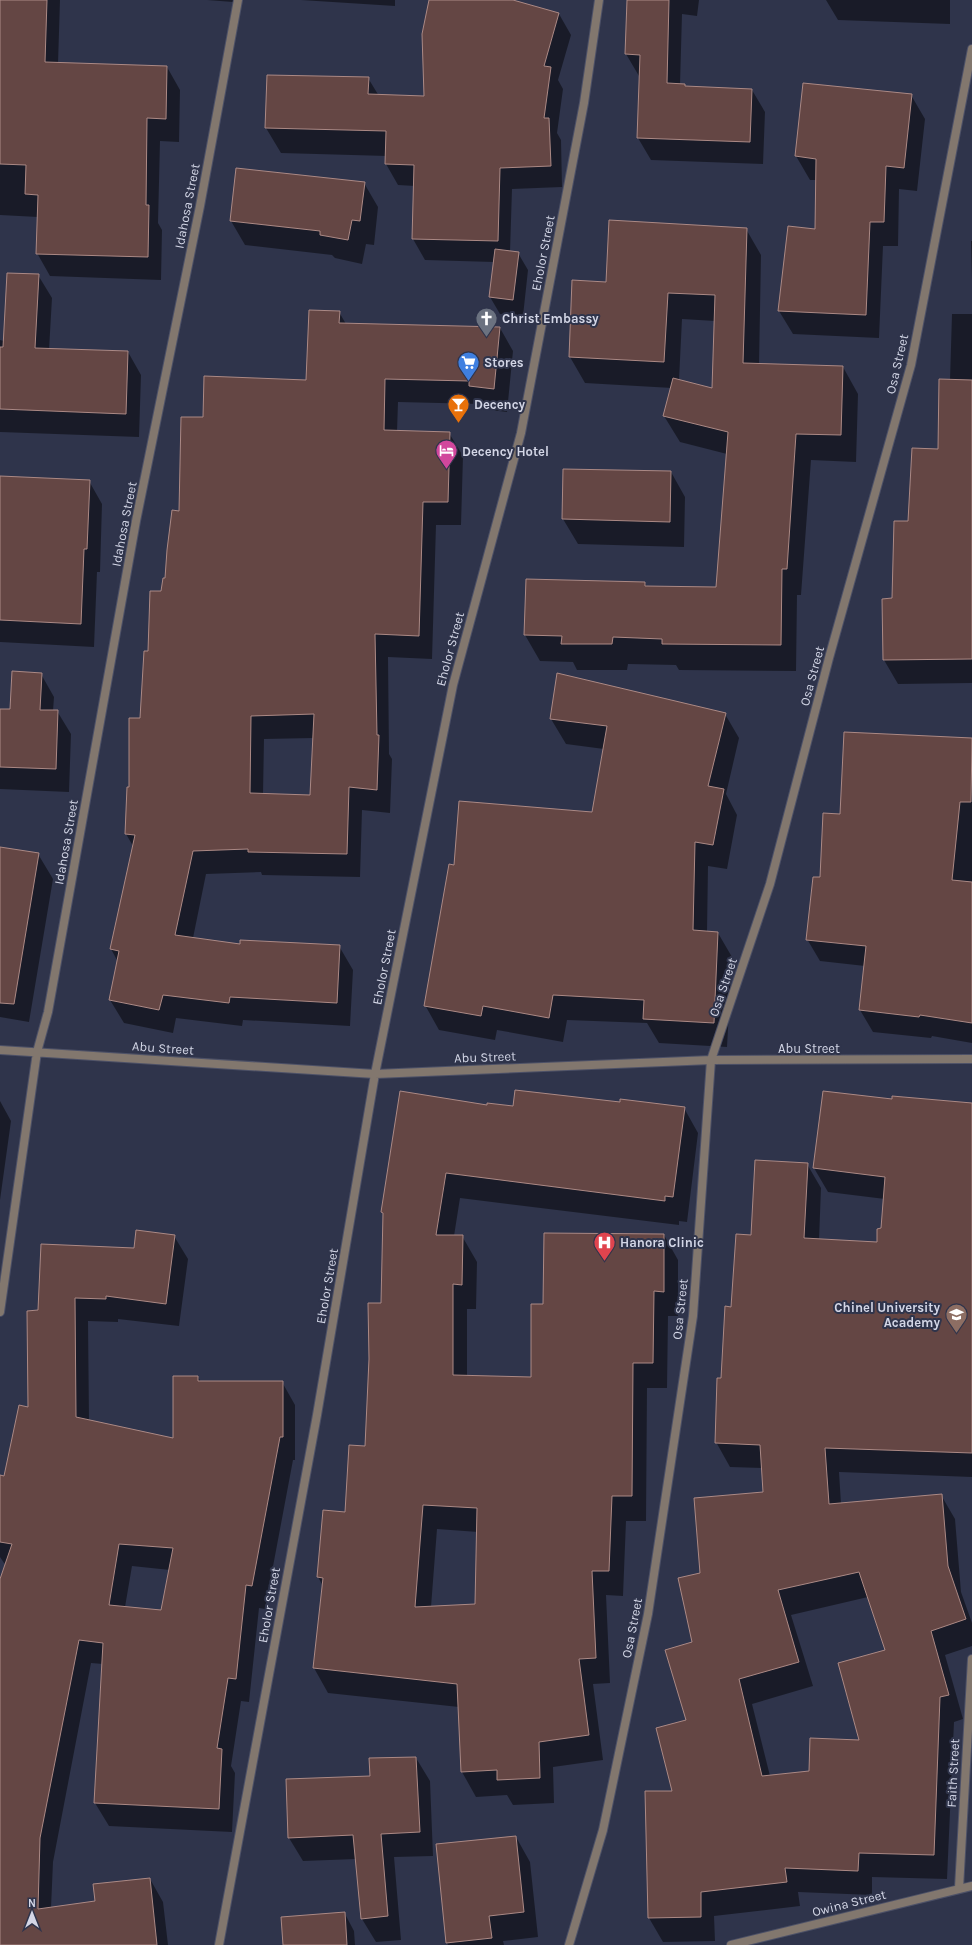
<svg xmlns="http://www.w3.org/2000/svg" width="972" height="1945" font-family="Karla,sans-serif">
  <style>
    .shadow { fill: #0007; fill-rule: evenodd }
    .building { fill: #644644; stroke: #ab8985; fill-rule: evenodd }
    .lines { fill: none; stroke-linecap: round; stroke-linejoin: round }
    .street-casing { stroke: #4d5167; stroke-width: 10 }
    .street { stroke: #82776e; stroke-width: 8 }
    .labels { text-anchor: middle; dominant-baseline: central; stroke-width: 4; stroke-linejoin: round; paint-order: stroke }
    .street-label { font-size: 13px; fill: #d3d6e6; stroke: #2f344b }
    .poi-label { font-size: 13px; font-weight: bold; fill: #d3d6e6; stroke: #2f344b; text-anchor: start }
  </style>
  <rect width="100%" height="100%" fill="#2f344b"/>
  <path class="shadow" d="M 0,0 L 60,0 L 58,64 L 167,67 L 180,90 L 179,142 L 160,141 L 158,223 L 162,230 L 161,280 L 50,276 L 37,253 L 38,217 L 0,215 Z
    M 207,0 L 233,0 L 233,2 Z
    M 301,0 L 395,0 L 395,6 Z
    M 430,0 L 509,0 L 559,14 L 571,35 L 558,80 L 563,89 L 557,133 L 561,140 L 562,187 L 512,189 L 510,252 L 518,253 L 528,270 L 523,316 L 500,314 L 490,297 L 494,262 L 425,260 L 413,239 L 415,186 L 398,185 L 386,164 L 387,156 L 281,153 L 266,128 L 368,78 L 379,96 L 425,97 Z
    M 628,0 L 699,0 L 697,16 L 682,14 L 680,85 L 684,85 L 686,87 L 752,90 L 765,112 L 763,164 L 651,160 L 638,138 L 639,76 L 626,54 Z
    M 826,0 L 950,0 L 950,24 L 838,20 Z
    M 911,95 L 925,119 L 917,191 L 899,189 L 898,246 L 883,246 L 879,338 L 793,334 L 779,311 L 816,231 L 817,180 L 810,180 L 796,156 Z
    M 364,183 L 378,207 L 374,245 L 366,244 L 362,264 L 335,258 L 332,255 L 245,245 L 231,221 Z
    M 746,229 L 761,255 L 759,365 L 843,367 L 858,394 L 856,462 L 811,460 L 801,595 L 797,595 L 796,671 L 679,670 L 676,665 L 628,664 L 627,670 L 577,670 L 573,662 L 540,661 L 525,635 L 645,583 L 647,587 L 717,588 L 727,454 L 680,442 L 664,416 L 672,388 L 585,383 L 570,357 L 607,283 ZM 682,319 L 715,321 L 713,389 L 679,380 Z
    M 971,241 L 972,241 L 972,279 Z
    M 38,275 L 52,298 L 49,350 L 128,352 L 141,375 L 139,437 L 0,432 L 0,340 L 4,341 Z
    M 339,312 L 346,324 L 500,328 L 513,351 L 507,412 L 483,409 L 480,404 L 398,402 L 397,432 L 449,433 L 463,456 L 461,525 L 436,525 L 432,659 L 388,657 L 389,754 L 392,759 L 390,813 L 362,810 L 360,877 L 262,875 L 261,872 L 206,874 L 193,938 L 241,945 L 339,946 L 353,970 L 350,1026 L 243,1020 L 242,1026 L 176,1018 L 173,1033 L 124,1023 L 110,1000 L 118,962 L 111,949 L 133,846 L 126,834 L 130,788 L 141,719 L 149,652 L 180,512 L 204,418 L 307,381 ZM 314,738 L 311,796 L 263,795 L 264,739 Z
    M 952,314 L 972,314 L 972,683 L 898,684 L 884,660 L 883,600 L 893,599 L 909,522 L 939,450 L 950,380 Z
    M 564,470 L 671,472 L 685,497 L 684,547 L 578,544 L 563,519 Z
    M 0,477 L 89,481 L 102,504 L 100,572 L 97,572 L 94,647 L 0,642 Z
    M 41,674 L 54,697 L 53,711 L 57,711 L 71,734 L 69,792 L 0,789 L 0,710 L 11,710 Z
    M 725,714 L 739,738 L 726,794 L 737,815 L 727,869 L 708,866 L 707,932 L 718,933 L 732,957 L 727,1047 L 659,1043 L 647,1023 L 567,1020 L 563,1042 L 497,1030 L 495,1040 L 439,1030 L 425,1005 L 455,866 L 593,813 L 604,749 L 566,744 L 551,719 Z
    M 845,733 L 972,739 L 972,1043 L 932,1036 L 931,1038 L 873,1032 L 860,1010 L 865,966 L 820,961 L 807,939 L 821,879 L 841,815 Z
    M 0,848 L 38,854 L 53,879 L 29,1022 L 0,1017 Z
    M 893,1100 L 972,1104 L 972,1477 L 839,1472 L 841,1504 L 941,1495 L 955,1519 L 961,1592 L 972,1623 L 972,1646 L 945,1655 L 963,1719 L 954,1722 L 947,1879 L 872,1877 L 872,1895 L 798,1892 L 800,1906 L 714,1916 L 715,1941 L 663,1942 L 649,1918 L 687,1721 L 701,1574 L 764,1493 L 762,1468 L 730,1467 L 716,1442 L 732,1308 L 752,1236 L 807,1164 L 821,1188 L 819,1240 L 878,1243 L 882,1229 L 885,1199 L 828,1192 L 814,1168 ZM 868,1597 L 886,1651 L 861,1741 L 810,1772 L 770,1776 L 752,1704 L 813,1686 L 791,1615 Z
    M 0,1101 L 11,1121 L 0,1200 Z
    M 621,1103 L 684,1108 L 698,1133 L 687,1222 L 679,1221 L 679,1225 L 460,1198 L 454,1236 L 462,1236 L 477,1262 L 476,1309 L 467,1309 L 467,1377 L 532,1378 L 544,1305 L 664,1235 L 678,1260 L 678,1316 L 668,1316 L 667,1388 L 647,1388 L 646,1521 L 626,1521 L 623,1596 L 606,1595 L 610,1683 L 593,1684 L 603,1760 L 553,1767 L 554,1803 L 513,1805 L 507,1795 L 476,1797 L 462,1772 L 459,1707 L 328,1693 L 314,1668 L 323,1586 L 318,1577 L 324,1511 L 346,1513 L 366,1447 L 382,1304 L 384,1215 L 382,1212 L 488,1106 L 514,1107 ZM 437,1529 L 478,1532 L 476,1605 L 431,1607 Z
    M 174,1236 L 188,1259 L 179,1326 L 118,1319 L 118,1322 L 88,1321 L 89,1421 L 174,1439 L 198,1377 L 201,1382 L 282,1382 L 295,1405 L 295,1460 L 293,1460 L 265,1609 L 259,1608 L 249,1702 L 241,1701 L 231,1766 L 235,1773 L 232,1832 L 109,1826 L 95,1803 L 103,1664 L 91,1663 L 53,1862 L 51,1908 L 96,1902 L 150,1879 L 163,1902 L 168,1945 L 0,1945 L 0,1582 L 6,1564 L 4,1563 L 0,1557 L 0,1481 L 5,1477 L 29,1408 L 39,1311 L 135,1249 ZM 132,1566 L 170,1570 L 161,1611 L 125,1607 Z
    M 416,1758 L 430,1781 L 433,1856 L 394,1857 L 401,1940 L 376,1942 L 362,1919 L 356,1859 L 303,1861 L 289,1838 L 371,1777 Z
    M 516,1837 L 530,1862 L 538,1937 L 503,1941 L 504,1945 L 448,1945 L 447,1942 Z
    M 345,1914 L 354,1931 L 355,1945 L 284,1945 Z"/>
  <path class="building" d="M 0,0 L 47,0 L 45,62 L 167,66 L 166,119 L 147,118 L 146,205 L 149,205 L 148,257 L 36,254 L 38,195 L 25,194 L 26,165 L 0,164 Z
    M 429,0 L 513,0 L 559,13 L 544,66 L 551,67 L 544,118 L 549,118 L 551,166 L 500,168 L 498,241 L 412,239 L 414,165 L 385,164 L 386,131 L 265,128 L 267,75 L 369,77 L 368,94 L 424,96 L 422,34 Z
    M 627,0 L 669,0 L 667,83 L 685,84 L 685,86 L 752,89 L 750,142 L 637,138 L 640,55 L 625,54 Z
    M 803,83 L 912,94 L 904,168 L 886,166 L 884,222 L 870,222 L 866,315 L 778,311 L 788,226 L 815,229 L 816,159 L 795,156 Z
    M 236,168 L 365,182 L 360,221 L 352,220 L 348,240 L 320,235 L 320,231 L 230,221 Z
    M 609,220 L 747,228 L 743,363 L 843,366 L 841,435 L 796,434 L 787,569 L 782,569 L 781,645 L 662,644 L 662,639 L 613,637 L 612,644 L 561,644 L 562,636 L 524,635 L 526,579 L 645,582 L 645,586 L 716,587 L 728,432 L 663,416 L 673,378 L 712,388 L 715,295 L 668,293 L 664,362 L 569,357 L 572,280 L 606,282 Z
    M 495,249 L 519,252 L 513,300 L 489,297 Z
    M 7,273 L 39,274 L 35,348 L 128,351 L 126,414 L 0,409 L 0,347 L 3,347 Z
    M 309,310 L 340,311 L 339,323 L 500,327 L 494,389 L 469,386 L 469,381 L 385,379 L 384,430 L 450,432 L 448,502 L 423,502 L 419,636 L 375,634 L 377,735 L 379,735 L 377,790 L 349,787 L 347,854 L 248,852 L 248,849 L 193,851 L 175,935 L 240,944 L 240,940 L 340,945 L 337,1003 L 230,997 L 229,1003 L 163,995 L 159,1010 L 109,1000 L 119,951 L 110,949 L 135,835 L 125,834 L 127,787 L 129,787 L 129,718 L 140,718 L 144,651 L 148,651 L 150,591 L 161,591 L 163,578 L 165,578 L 167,550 L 172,510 L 179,511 L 181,417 L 203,417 L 204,376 L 306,380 ZM 314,714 L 310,795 L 250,793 L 251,716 Z
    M 939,379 L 972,380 L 972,659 L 883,660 L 882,599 L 892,598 L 894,521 L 908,521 L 912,448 L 938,449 Z
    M 563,469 L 671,471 L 670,522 L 562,519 Z
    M 0,476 L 90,480 L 87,549 L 84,549 L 81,624 L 0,620 Z
    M 12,671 L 42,673 L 40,710 L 58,710 L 56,769 L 0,767 L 0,709 L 10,709 Z
    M 557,673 L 726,713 L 708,786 L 724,789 L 713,845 L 695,842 L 693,930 L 718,932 L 714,1023 L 643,1019 L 644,1000 L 553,995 L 549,1018 L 483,1006 L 481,1016 L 424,1006 L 449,864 L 454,865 L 459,801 L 592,812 L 607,726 L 550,719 Z
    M 844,732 L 972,738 L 971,802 L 960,802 L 952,880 L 972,882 L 972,1023 L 920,1015 L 919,1017 L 859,1010 L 866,946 L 806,940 L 813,877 L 820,877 L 823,813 L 840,814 Z
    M 0,847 L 39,853 L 14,1004 L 0,1003 Z
    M 515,1090 L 620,1102 L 620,1099 L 685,1107 L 673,1197 L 665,1196 L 665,1201 L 446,1173 L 436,1235 L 463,1235 L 462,1285 L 453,1284 L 453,1375 L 531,1377 L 531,1304 L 543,1304 L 544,1233 L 664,1234 L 664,1292 L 654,1291 L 653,1363 L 633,1363 L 632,1496 L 612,1496 L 609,1571 L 592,1571 L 596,1658 L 579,1659 L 589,1735 L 539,1742 L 540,1778 L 497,1780 L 497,1770 L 461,1772 L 457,1684 L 313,1668 L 323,1578 L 317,1577 L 323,1510 L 345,1512 L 349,1445 L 365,1446 L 369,1359 L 368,1303 L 381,1303 L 383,1213 L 381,1212 L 400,1091 L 487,1105 L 487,1103 L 513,1106 ZM 423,1505 L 477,1508 L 475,1604 L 415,1607 Z
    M 823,1091 L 892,1099 L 892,1096 L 972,1103 L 972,1453 L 825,1448 L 829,1504 L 942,1494 L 948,1566 L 966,1619 L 931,1631 L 949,1695 L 940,1697 L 934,1855 L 859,1853 L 858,1871 L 785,1868 L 787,1882 L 701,1892 L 701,1917 L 648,1918 L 645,1791 L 672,1791 L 656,1728 L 686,1720 L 665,1650 L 692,1642 L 678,1578 L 700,1573 L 694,1498 L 763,1492 L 760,1445 L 715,1443 L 717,1378 L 721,1378 L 725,1306 L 731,1307 L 736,1234 L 751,1235 L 755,1160 L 808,1163 L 804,1238 L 877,1242 L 877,1229 L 881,1228 L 885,1177 L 813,1168 ZM 859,1572 L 885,1650 L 838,1663 L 859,1740 L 810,1738 L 809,1771 L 762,1776 L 739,1679 L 799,1662 L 778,1590 Z
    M 136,1230 L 175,1235 L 166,1304 L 106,1296 L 106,1299 L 75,1298 L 76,1417 L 173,1438 L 173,1376 L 198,1376 L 198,1381 L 283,1381 L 283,1437 L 280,1437 L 252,1586 L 246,1585 L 236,1679 L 228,1678 L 217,1748 L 222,1749 L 219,1809 L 94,1803 L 103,1643 L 79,1640 L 40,1838 L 38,1909 L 95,1901 L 93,1884 L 150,1878 L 157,1945 L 0,1945 L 0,1579 L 12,1544 L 0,1542 L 0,1475 L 4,1476 L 19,1405 L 28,1407 L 27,1311 L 38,1310 L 41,1244 L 134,1248 ZM 119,1544 L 173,1548 L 161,1610 L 109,1605 Z
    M 416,1757 L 420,1832 L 381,1834 L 388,1916 L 361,1919 L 353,1835 L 288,1838 L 286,1779 L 370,1776 L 369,1758 Z
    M 516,1836 L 524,1912 L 489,1916 L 492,1938 L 446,1943 L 436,1844 Z
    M 345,1912 L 347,1945 L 283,1945 L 281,1917 Z"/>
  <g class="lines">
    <defs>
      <path id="street" d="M 0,1050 L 375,1074 L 711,1060 L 972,1059
        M 0,1312 L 37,1052 L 48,1012 L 136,521 L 200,206 L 238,0
        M 959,1888 L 972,1659
        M 219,1945 L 317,1415 L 375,1074 L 453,685 L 521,433 L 584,103 L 599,0
        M 569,1945 L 603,1830 L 648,1614 L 693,1316 L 711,1060 L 770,884 L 829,658 L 911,365 L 972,49
        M 731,1945 L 972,1886"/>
    </defs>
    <use href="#street" class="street-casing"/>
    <use href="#street" class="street"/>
  </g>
  <defs>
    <symbol id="church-pin" viewBox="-11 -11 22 30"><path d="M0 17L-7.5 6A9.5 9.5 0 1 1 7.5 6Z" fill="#6b7280" stroke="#2f344b"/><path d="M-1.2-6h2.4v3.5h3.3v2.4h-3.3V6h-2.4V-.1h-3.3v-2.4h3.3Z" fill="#fff"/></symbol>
    <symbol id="supermarket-pin" viewBox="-11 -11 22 30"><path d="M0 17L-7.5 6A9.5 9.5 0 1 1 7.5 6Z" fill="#3f7fe0" stroke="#2f344b"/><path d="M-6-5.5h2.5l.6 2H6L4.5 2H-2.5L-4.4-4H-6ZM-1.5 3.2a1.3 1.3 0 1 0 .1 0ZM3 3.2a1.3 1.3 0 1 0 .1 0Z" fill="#fff"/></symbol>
    <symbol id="bar-pin" viewBox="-11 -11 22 30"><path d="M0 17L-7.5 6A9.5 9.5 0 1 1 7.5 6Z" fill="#e8710a" stroke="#2f344b"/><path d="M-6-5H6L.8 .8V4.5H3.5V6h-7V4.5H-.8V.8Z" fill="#fff"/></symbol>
    <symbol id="hotel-pin" viewBox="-11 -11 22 30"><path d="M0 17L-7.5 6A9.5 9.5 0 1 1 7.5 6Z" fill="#d1479c" stroke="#2f344b"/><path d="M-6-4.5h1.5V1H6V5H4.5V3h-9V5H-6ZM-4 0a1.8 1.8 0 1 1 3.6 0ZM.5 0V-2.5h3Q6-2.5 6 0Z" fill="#fff"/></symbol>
    <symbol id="hospital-pin" viewBox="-11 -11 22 30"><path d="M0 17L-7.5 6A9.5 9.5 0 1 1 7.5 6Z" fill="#e0444e" stroke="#2f344b"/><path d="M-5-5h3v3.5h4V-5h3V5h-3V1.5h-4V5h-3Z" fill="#fff"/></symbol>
    <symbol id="school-pin" viewBox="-11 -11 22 30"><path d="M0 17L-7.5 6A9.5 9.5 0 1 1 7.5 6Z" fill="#8d6e63" stroke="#2f344b"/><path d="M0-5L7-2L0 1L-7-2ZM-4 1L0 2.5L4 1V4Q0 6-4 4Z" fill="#fff"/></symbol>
  </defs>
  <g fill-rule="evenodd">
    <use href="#church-pin" x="474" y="306" width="25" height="34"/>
    <use href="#supermarket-pin" x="456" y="350" width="25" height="34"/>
    <use href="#bar-pin" x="446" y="392" width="25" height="34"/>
    <use href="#hotel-pin" x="434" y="438" width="25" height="34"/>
    <use href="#hospital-pin" x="592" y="1230" width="25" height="34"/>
    <use href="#school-pin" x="944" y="1302" width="25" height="34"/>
  </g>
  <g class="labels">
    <g class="street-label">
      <text transform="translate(187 206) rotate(-79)">Idahosa Street</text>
      <text transform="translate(543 253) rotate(-79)">Eholor Street</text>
      <text transform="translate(897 364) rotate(-77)">Osa Street</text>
      <text transform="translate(124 524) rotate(-79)">Idahosa Street</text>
      <text transform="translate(450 649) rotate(-75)">Eholor Street</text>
      <text transform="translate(812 676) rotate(-75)">Osa Street</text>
      <text transform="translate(66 842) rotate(-80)">Idahosa Street</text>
      <text transform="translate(384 967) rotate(-79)">Eholor Street</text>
      <text transform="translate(723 987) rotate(-71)">Osa Street</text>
      <text transform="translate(163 1048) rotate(4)">Abu Street</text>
      <text x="809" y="1048">Abu Street</text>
      <text transform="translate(485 1057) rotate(-2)">Abu Street</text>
      <text transform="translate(327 1286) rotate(-80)">Eholor Street</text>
      <text transform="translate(680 1309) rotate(-84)">Osa Street</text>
      <text transform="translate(269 1605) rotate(-80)">Eholor Street</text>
      <text transform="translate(632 1628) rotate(-79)">Osa Street</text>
      <text transform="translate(953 1773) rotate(-87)">Faith Street</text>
      <text transform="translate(849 1903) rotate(-14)">Owina Street</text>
    </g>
    <g class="poi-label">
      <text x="502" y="318">Christ Embassy</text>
      <text x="484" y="362">Stores</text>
      <text x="474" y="404">Decency</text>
      <text x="462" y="451">Decency Hotel</text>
      <text x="620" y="1242">Hanora Clinic</text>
      <text x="940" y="1307" text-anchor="end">Chinel University<tspan x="940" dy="15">Academy</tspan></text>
    </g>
  </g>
  <g transform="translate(32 1913)" stroke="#2f344b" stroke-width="3" paint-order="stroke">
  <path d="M0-3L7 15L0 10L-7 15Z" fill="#d3d6e6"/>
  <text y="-6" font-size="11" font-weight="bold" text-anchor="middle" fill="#d3d6e6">N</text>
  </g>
</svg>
